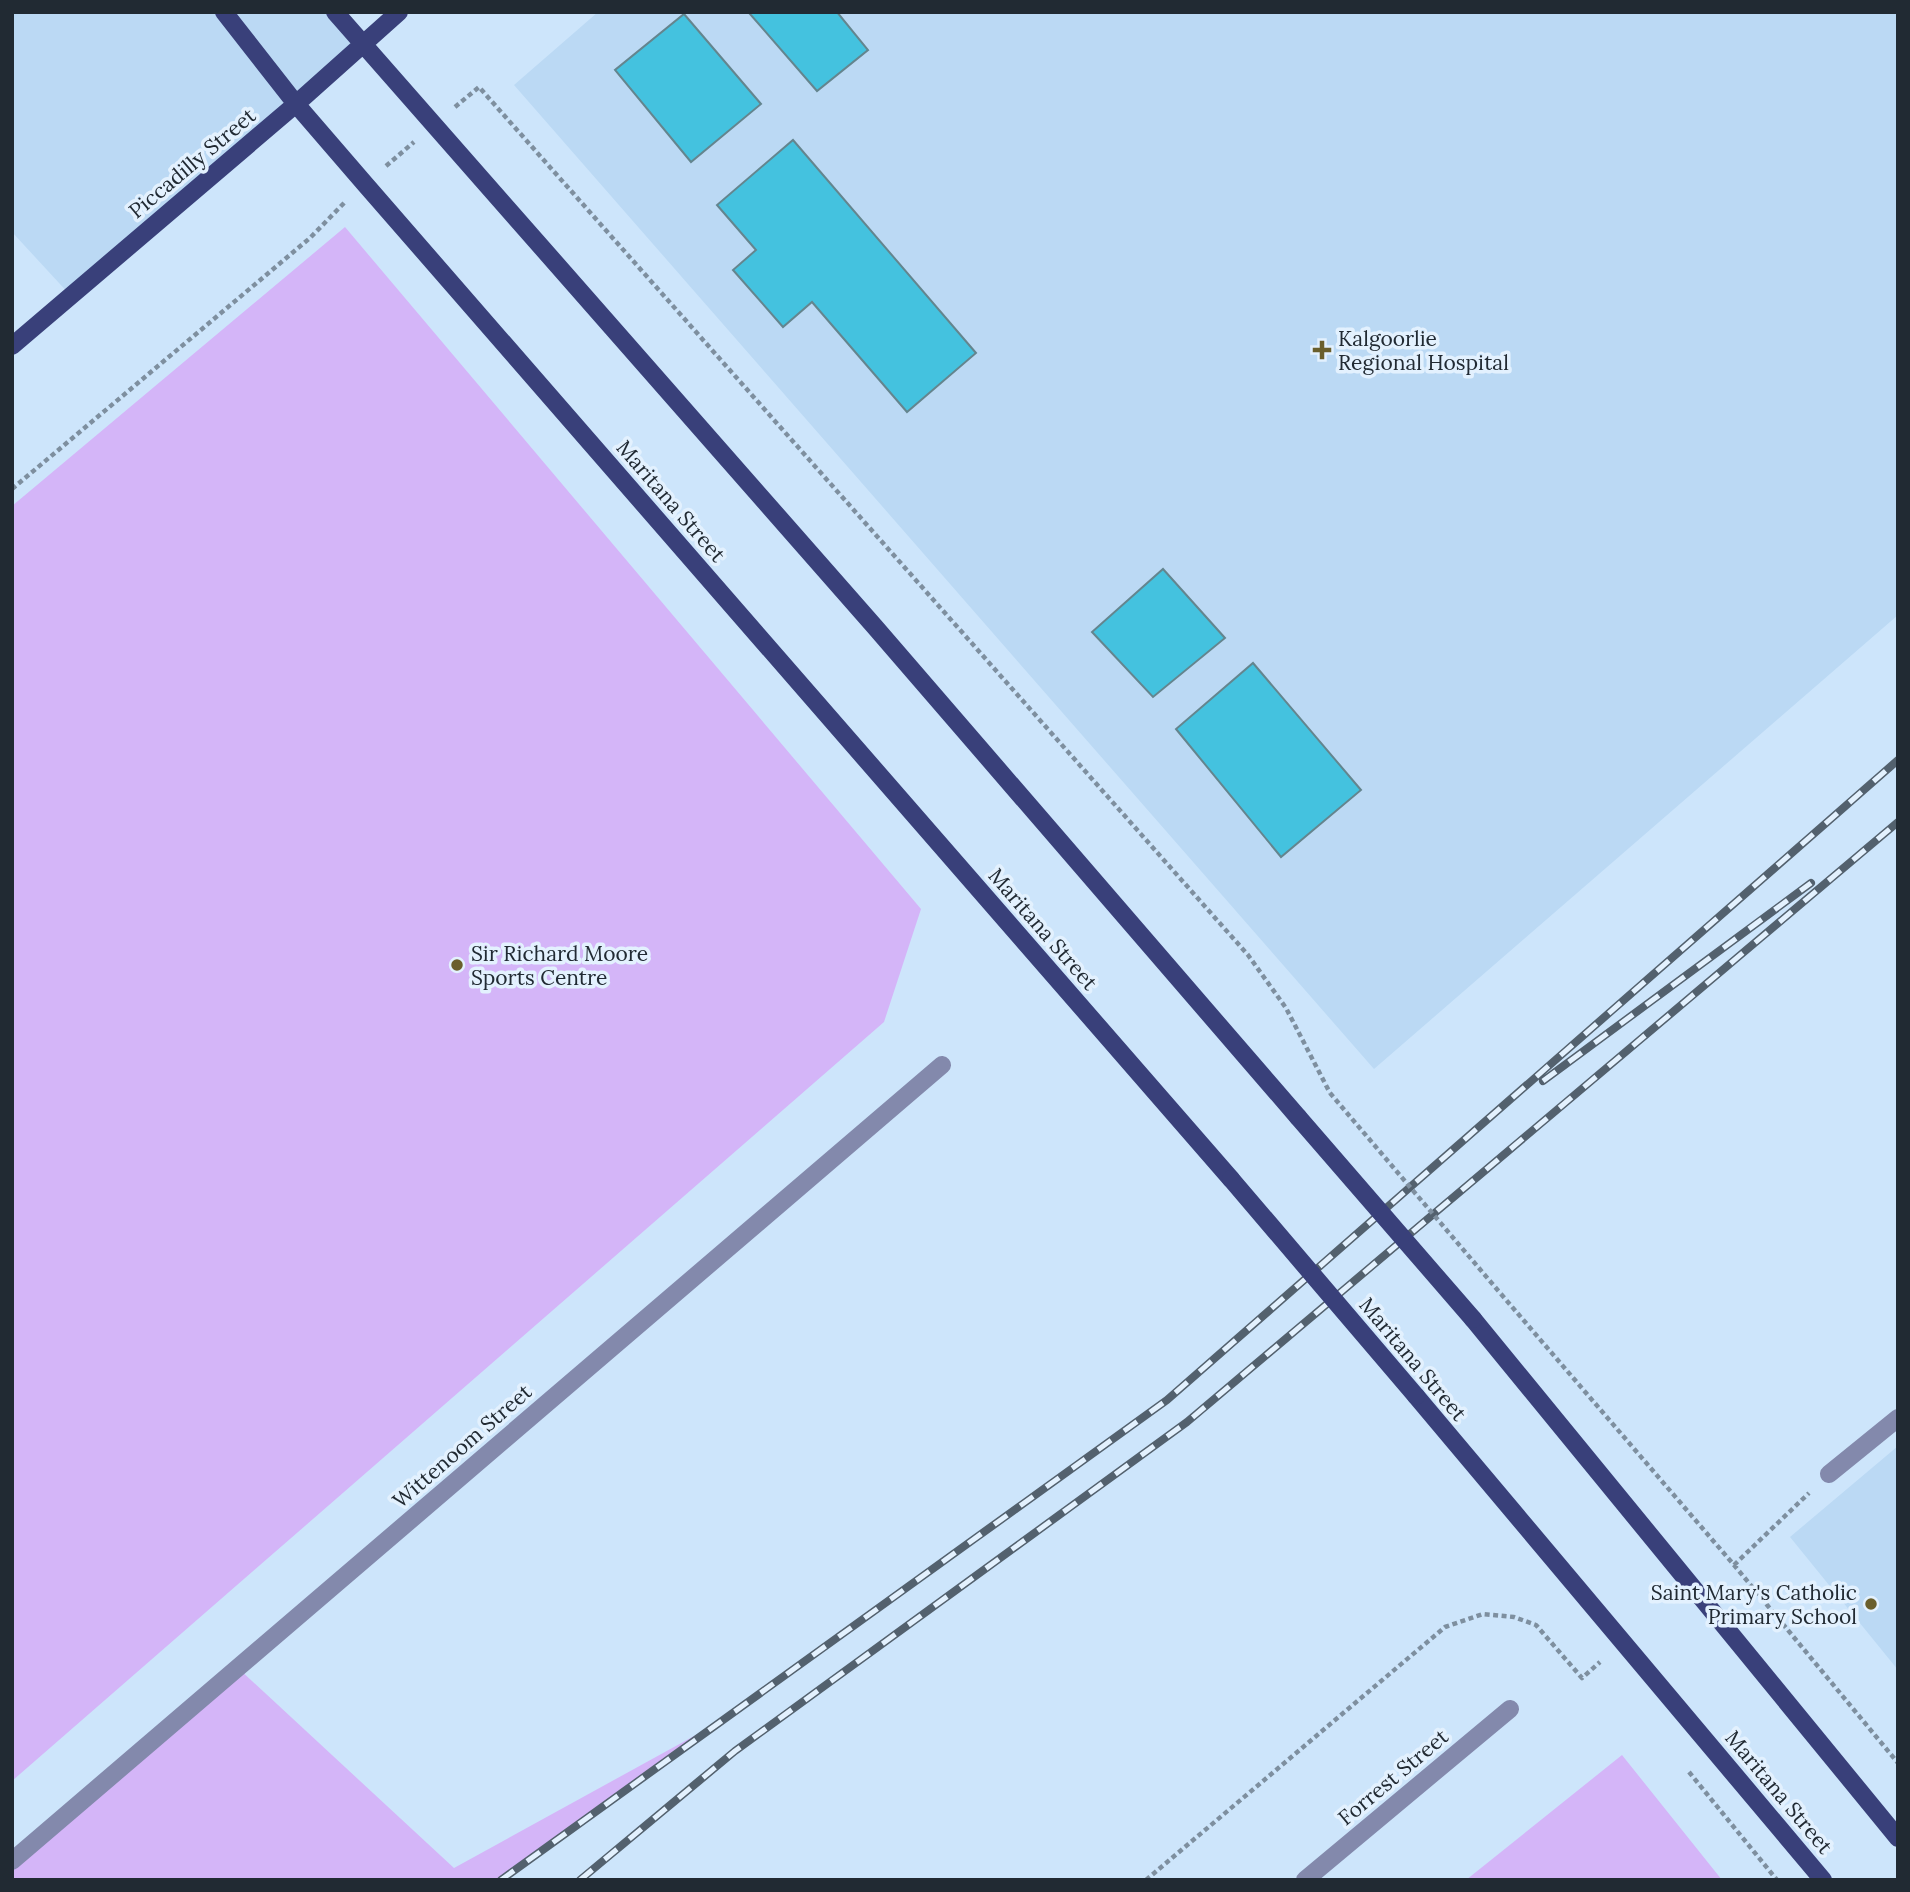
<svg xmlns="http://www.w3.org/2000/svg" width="1910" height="1892" font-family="Lora,serif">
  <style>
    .built { fill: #bbd9f4 }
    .green { fill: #d4b5f8 }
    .building { fill: #44c2df; stroke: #64858e; stroke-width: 2 }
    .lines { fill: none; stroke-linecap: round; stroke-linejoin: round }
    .path { stroke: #7e8f9f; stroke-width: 4.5; stroke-dasharray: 5 3.5; stroke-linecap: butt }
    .minor { stroke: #8389ac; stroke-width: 18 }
    .major { stroke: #39407a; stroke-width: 18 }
    .rail-casing { stroke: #53616e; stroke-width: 8 }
    .rail { stroke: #e3f1fe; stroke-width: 5; stroke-dasharray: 16; stroke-linecap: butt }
    .path-bridge { stroke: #7e8f9f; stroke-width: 4.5; stroke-dasharray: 5 3.5; stroke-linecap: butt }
    .major-bridge { stroke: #39407a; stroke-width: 18 }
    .poi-dot { fill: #6a5f2c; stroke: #e3f1fe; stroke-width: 2.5 }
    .labels { text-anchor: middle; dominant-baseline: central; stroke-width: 7; stroke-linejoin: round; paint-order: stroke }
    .street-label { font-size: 21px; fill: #212a33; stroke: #e3f1fe }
    .poi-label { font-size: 21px; fill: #212a33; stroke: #e3f1fe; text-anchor: start }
  </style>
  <rect width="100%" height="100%" fill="#cde5fb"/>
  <path class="built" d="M 12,12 L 334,12 L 363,45 L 71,296 L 12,232 Z
    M 598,12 L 1898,12 L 1898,615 L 1374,1069 L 514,85 Z
    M 1898,1446 L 1898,1670 L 1790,1537 Z"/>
  <path class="green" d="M 345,227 L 921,909 L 884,1022 L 12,1781 L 12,506 Z
    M 238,1668 L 454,1868 L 714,1725 L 501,1880 L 12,1880 L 12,1861 Z
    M 1622,1755 L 1722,1880 L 1466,1880 Z"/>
  <path class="building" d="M 752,12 L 837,12 L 868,50 L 817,91 L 750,14 Z
    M 684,14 L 761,104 L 691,162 L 615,70 Z
    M 793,140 L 976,353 L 907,412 L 812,302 L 783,327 L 733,270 L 756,250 L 717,205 Z
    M 1163,569 L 1225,638 L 1153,697 L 1092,632 Z
    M 1253,663 L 1361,790 L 1281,857 L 1176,729 Z"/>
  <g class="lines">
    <path class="path" d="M 455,107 L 479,87 L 1248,955 L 1286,1008 L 1330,1093
      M 386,166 L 414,142
      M 12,489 L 310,238 L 345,202
      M 1501,1294 L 1734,1565 L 1898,1763
      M 1734,1565 L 1809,1493
      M 1689,1772 L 1777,1880
      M 1146,1880 L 1445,1627 L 1483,1614 L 1514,1617 L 1536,1625 L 1582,1678 L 1600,1662"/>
    <path class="minor" d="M 1829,1474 L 1898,1418
      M 12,1861 L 942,1065
      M 1305,1880 L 1510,1709"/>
    <path class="major" d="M 224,12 L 296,104 L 365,184 L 1231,1179
      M 335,12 L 875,627 L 1298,1117
      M 12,346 L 296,104 L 399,12
      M 1473,1319 L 1898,1838
      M 1416,1396 L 1823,1880"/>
    <defs>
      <path id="rail" d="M 1543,1081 L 1811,883
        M 501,1880 L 1167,1400 L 1898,760
        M 580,1880 L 735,1751 L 1187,1422 L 1898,822"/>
    </defs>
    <use href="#rail" class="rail-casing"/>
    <use href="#rail" class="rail"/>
    <path class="path-bridge" d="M 1330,1093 L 1501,1294"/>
    <path class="major-bridge" d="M 1298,1117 L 1473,1319
      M 1231,1179 L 1416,1396"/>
  </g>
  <g class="poi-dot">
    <path d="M1318.5 339.5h7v7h7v7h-7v7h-7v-7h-7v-7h7z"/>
    <circle cx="457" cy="965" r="7"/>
    <circle cx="1871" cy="1604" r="7"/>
  </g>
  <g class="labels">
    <g class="street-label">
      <text transform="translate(192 163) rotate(-40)">Piccadilly Street</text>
      <text transform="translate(671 501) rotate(49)">Maritana Street</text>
      <text transform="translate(1043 929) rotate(49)">Maritana Street</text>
      <text transform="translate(1413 1359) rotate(50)">Maritana Street</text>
      <text transform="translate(462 1446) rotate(-41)">Wittenoom Street</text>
      <text transform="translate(1393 1777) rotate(-40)">Forrest Street</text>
      <text transform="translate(1779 1792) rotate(50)">Maritana Street</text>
    </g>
    <g class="poi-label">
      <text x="1338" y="338">Kalgoorlie<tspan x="1338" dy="24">Regional Hospital</tspan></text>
      <text x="471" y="953">Sir Richard Moore<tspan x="471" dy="24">Sports Centre</tspan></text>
      <text x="1857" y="1592" text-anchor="end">Saint Mary's Catholic<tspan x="1857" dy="24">Primary School</tspan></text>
    </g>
  </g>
  <rect width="1910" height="1892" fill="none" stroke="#212a33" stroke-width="28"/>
</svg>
